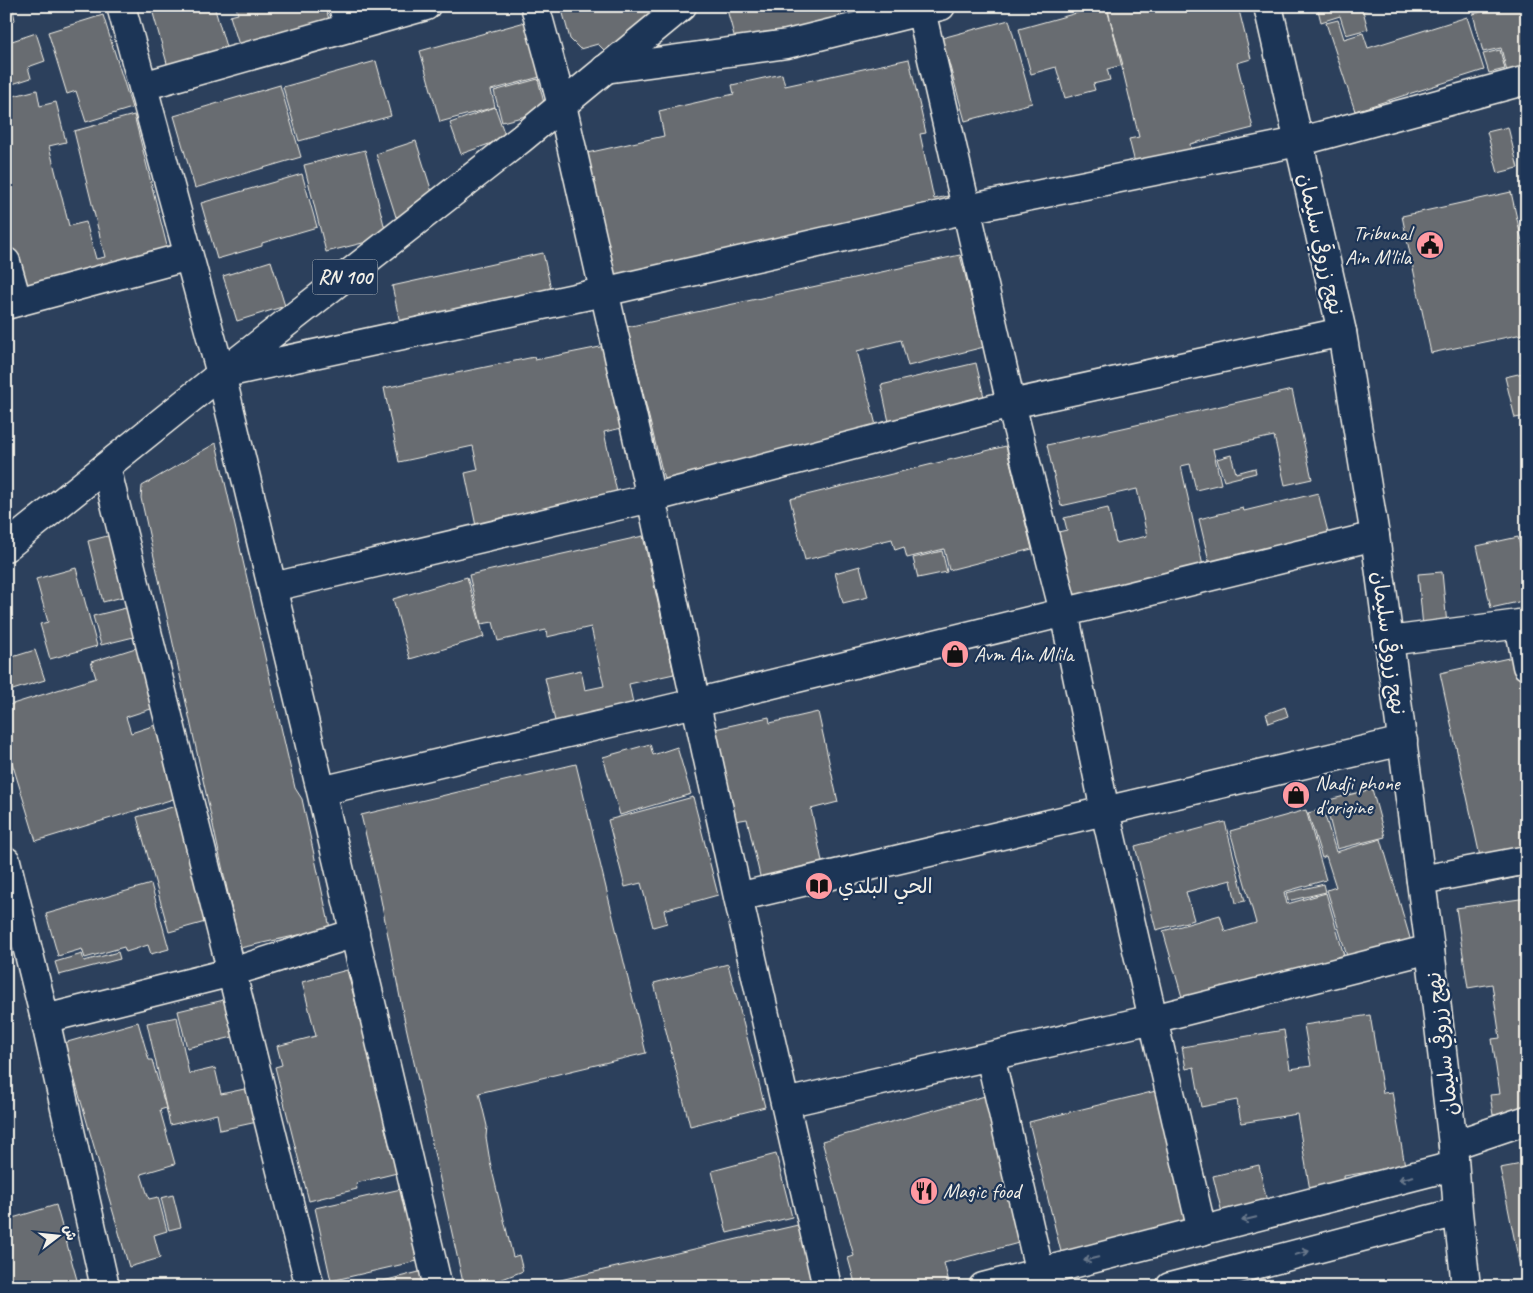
<svg xmlns="http://www.w3.org/2000/svg" width="1533" height="1293" font-family="Caveat,'Playpen Sans Arabic',sans-serif">
  <style>
    .building { fill: #676c71; stroke: #f4f1e8 }
    .lines { fill: none; stroke-linecap: round; stroke-linejoin: round }
    .street-casing { stroke: #f4f1e8; stroke-width: 31 }
    .secondary-casing { stroke: #f4f1e8; stroke-width: 31 }
    .primary-casing { stroke: #f4f1e8; stroke-width: 31 }
    .street { stroke: #1d3557; stroke-width: 28 }
    .secondary { stroke: #1d3557; stroke-width: 28 }
    .primary { stroke: #1d3557; stroke-width: 28 }
    .oneway { stroke: #68778a }
    .labels { text-anchor: middle; dominant-baseline: central; stroke-width: 4.5; stroke-linejoin: round; paint-order: stroke }
    .shield { fill: #1d3557; stroke: #b4b9bc; stroke-width: 1 }
    .shield-label { font-size: 20px; font-weight: bold; fill: #f4f1e8 }
    .poi-label { font-size: 21px; fill: #f4f1e8; stroke: #1d3557; text-anchor: start }
    .street-label { font-size: 21px; fill: #f4f1e8; stroke: #1d3557 }
  </style>
  <rect width="100%" height="100%" fill="#2c405c"/>
  <filter id="ink" filterUnits="userSpaceOnUse"><feTurbulence type="fractalNoise" baseFrequency=".02" numOctaves="2"/><feDisplacementMap in="SourceGraphic" scale="10" xChannelSelector="R" yChannelSelector="G"/><feConvolveMatrix kernelMatrix="1 2 1 2 8 2 1 2 1" color-interpolation-filters="sRGB"/></filter>
  <g filter="url(#ink)">
    <path class="building" d="M 6,6 L 12,6 L 15,20 L 6,22 Z
      M 151,6 L 214,6 L 229,57 L 170,74 Z
      M 236,6 L 325,6 L 332,29 L 239,45 L 230,16 L 238,14 Z
      M 561,6 L 692,6 L 660,36 L 605,51 L 598,44 L 580,49 L 570,39 Z
      M 726,6 L 865,6 L 864,7 L 868,20 L 740,57 Z
      M 1102,6 L 1106,6 L 1123,65 L 1107,69 L 1110,80 L 1093,84 L 1095,90 L 1065,98 L 1056,67 L 1031,74 L 1019,29 Z
      M 1123,6 L 1238,6 L 1251,59 L 1237,63 L 1253,128 L 1190,144 L 1191,149 L 1135,163 L 1129,139 L 1139,137 L 1108,10 Z
      M 1317,6 L 1379,6 L 1363,11 L 1368,29 L 1346,35 L 1340,16 L 1321,22 Z
      M 1505,6 L 1527,6 L 1527,67 L 1507,72 L 1501,48 L 1483,52 L 1473,14 Z
      M 103,15 L 132,108 L 86,122 L 76,91 L 67,94 L 48,32 Z
      M 1467,17 L 1484,70 L 1355,111 L 1326,23 L 1338,20 L 1344,39 L 1363,33 L 1368,48 Z
      M 1009,20 L 1032,103 L 965,121 L 942,38 Z
      M 525,22 L 540,77 L 491,90 L 495,107 L 440,122 L 420,51 Z
      M 36,33 L 45,61 L 28,67 L 31,78 L 6,86 L 6,43 Z
      M 1500,50 L 1505,69 L 1489,73 L 1483,54 Z
      M 909,59 L 926,133 L 920,134 L 934,199 L 948,196 L 950,205 L 615,282 L 587,153 L 664,136 L 659,111 L 734,94 L 732,85 L 782,74 L 785,86 Z
      M 376,61 L 391,116 L 299,141 L 283,87 Z
      M 538,79 L 546,111 L 502,122 L 494,91 Z
      M 280,85 L 301,157 L 195,188 L 174,116 Z
      M 37,90 L 40,106 L 56,102 L 66,142 L 49,146 L 69,226 L 86,222 L 96,259 L 105,257 L 74,131 L 134,115 L 169,254 L 25,298 L 6,224 L 6,98 Z
      M 495,107 L 506,138 L 461,154 L 450,123 Z
      M 1508,127 L 1518,168 L 1498,173 L 1487,132 Z
      M 416,141 L 436,205 L 396,217 L 376,154 Z
      M 365,150 L 387,237 L 326,252 L 304,165 Z
      M 302,174 L 317,227 L 262,243 L 262,246 L 217,259 L 201,203 Z
      M 1511,192 L 1527,264 L 1527,333 L 1431,353 L 1402,216 Z
      M 543,253 L 553,298 L 402,332 L 392,286 Z
      M 960,255 L 984,347 L 908,366 L 901,340 L 857,351 L 880,441 L 664,479 L 627,327 Z
      M 271,261 L 285,306 L 237,321 L 223,276 Z
      M 605,346 L 622,428 L 604,432 L 618,497 L 476,526 L 465,473 L 478,470 L 473,446 L 399,462 L 384,388 L 534,357 L 535,360 Z
      M 976,363 L 987,410 L 879,436 L 877,424 L 889,422 L 881,385 Z
      M 1527,372 L 1527,416 L 1515,418 L 1505,377 Z
      M 1292,390 L 1312,479 L 1285,485 L 1274,436 L 1213,449 L 1221,484 L 1196,490 L 1190,464 L 1181,466 L 1205,575 L 1075,603 L 1070,577 L 1064,578 L 1054,533 L 1067,530 L 1064,518 L 1108,508 L 1116,543 L 1147,536 L 1137,489 L 1061,506 L 1047,445 Z
      M 216,443 L 295,788 L 302,799 L 330,928 L 240,948 L 141,498 L 142,486 Z
      M 1006,446 L 1032,549 L 949,570 L 944,549 L 907,558 L 904,547 L 895,550 L 892,539 L 805,560 L 790,499 Z
      M 1231,455 L 1236,473 L 1255,468 L 1256,473 L 1224,481 L 1217,459 Z
      M 1318,493 L 1329,536 L 1210,565 L 1199,519 L 1243,508 L 1244,511 Z
      M 123,532 L 138,593 L 103,602 L 88,541 Z
      M 643,536 L 674,674 L 629,684 L 633,703 L 555,721 L 545,678 L 581,670 L 585,690 L 604,686 L 591,627 L 547,637 L 546,630 L 498,641 L 493,622 L 481,624 L 469,575 Z
      M 1518,537 L 1524,566 L 1527,566 L 1527,600 L 1491,608 L 1477,546 Z
      M 942,551 L 947,572 L 918,578 L 913,558 Z
      M 860,566 L 868,597 L 843,603 L 835,573 Z
      M 76,568 L 97,646 L 50,659 L 40,624 L 48,622 L 36,579 Z
      M 1442,572 L 1447,625 L 1423,627 L 1418,574 Z
      M 467,577 L 484,637 L 410,659 L 393,599 Z
      M 142,604 L 150,633 L 101,645 L 93,616 Z
      M 142,646 L 160,706 L 126,717 L 131,733 L 171,720 L 193,793 L 36,841 L 6,743 L 6,706 L 96,678 L 91,662 Z
      M 35,650 L 45,680 L 6,692 L 6,659 Z
      M 1527,654 L 1527,875 L 1486,884 L 1440,673 Z
      M 1285,707 L 1288,716 L 1269,723 L 1266,714 Z
      M 818,712 L 838,802 L 811,809 L 824,871 L 762,885 L 747,819 L 735,821 L 715,729 L 769,717 L 770,723 Z
      M 650,744 L 653,755 L 677,747 L 691,794 L 620,815 L 603,757 Z
      M 576,764 L 646,1053 L 479,1093 L 487,1126 L 486,1137 L 490,1162 L 513,1257 L 519,1255 L 523,1271 L 482,1287 L 464,1287 L 403,1013 L 380,895 L 361,815 Z
      M 1372,789 L 1385,837 L 1337,849 L 1325,801 Z
      M 693,797 L 718,895 L 664,910 L 667,923 L 653,927 L 641,883 L 625,887 L 608,820 Z
      M 190,802 L 209,921 L 169,932 L 137,817 Z
      M 1323,809 L 1336,852 L 1381,839 L 1412,945 L 1349,963 L 1327,890 L 1336,887 L 1326,856 L 1322,858 L 1308,813 Z
      M 1306,810 L 1326,880 L 1284,892 L 1287,904 L 1326,893 L 1347,966 L 1186,1011 L 1163,931 L 1220,915 L 1225,932 L 1256,923 L 1230,831 Z
      M 1225,822 L 1245,901 L 1236,903 L 1231,880 L 1186,892 L 1194,920 L 1156,930 L 1135,846 Z
      M 6,877 L 23,943 L 6,947 Z
      M 151,884 L 169,949 L 151,954 L 148,945 L 126,952 L 124,947 L 85,958 L 82,949 L 58,956 L 46,914 Z
      M 1324,884 L 1326,892 L 1288,901 L 1286,893 Z
      M 1527,898 L 1527,1110 L 1493,1115 L 1490,1095 L 1500,1094 L 1492,1039 L 1500,1038 L 1492,984 L 1468,988 L 1456,908 Z
      M 118,952 L 120,959 L 59,975 L 55,962 L 82,954 L 84,961 Z
      M 728,964 L 765,1107 L 690,1126 L 654,983 Z
      M 347,970 L 387,1124 L 384,1125 L 397,1173 L 356,1183 L 357,1189 L 309,1201 L 275,1067 L 282,1065 L 277,1046 L 316,1036 L 302,982 Z
      M 228,999 L 237,1036 L 187,1048 L 178,1011 Z
      M 1370,1015 L 1383,1093 L 1392,1092 L 1405,1166 L 1344,1176 L 1347,1197 L 1312,1202 L 1297,1114 L 1241,1123 L 1237,1100 L 1201,1107 L 1194,1067 L 1186,1069 L 1182,1047 L 1284,1030 L 1290,1069 L 1311,1066 L 1304,1025 Z
      M 177,1017 L 189,1074 L 215,1068 L 221,1094 L 249,1088 L 257,1122 L 220,1130 L 217,1114 L 170,1125 L 147,1023 Z
      M 138,1022 L 149,1060 L 152,1060 L 166,1108 L 160,1110 L 175,1164 L 141,1174 L 149,1199 L 158,1197 L 167,1231 L 154,1235 L 160,1258 L 129,1267 L 64,1043 Z
      M 1160,1090 L 1193,1224 L 1062,1256 L 1029,1122 Z
      M 985,1096 L 1026,1241 L 944,1263 L 949,1282 L 932,1287 L 856,1287 L 848,1258 L 854,1256 L 822,1141 Z
      M 776,1154 L 792,1217 L 727,1233 L 712,1171 Z
      M 1527,1163 L 1527,1287 L 1524,1287 L 1500,1168 Z
      M 1259,1165 L 1267,1202 L 1222,1213 L 1213,1176 Z
      M 401,1189 L 417,1261 L 331,1281 L 315,1208 Z
      M 173,1195 L 181,1227 L 169,1230 L 161,1198 Z
      M 56,1205 L 79,1287 L 6,1287 L 6,1220 Z
      M 798,1225 L 813,1287 L 530,1287 Z
      M 423,1271 L 427,1287 L 359,1287 Z"/>
    <g class="lines">
      <defs>
        <path id="street" d="M 121,6 L 221,374 L 321,791 L 438,1287
          M 343,6 L 349,28
          M 535,6 L 562,105 L 651,498 L 738,897 L 827,1287
          M 920,6 L 1011,404 L 1064,612 L 1105,811 L 1202,1231
          M 605,69 L 787,44 L 941,6
          M 143,86 L 426,6
          M 6,262 L 17,301
          M 6,305 L 189,256
          M 221,374 L 603,292 L 967,209 L 1298,142
          M 106,467 L 310,1287
          M 273,587 L 651,498 L 1011,404 L 1342,332
          M 1519,624 L 1527,666
          M 1389,641 L 1527,623
          M 321,791 L 695,703 L 1375,536
          M 6,861 L 45,1019 L 105,1287
          M 1421,880 L 1527,860
          M 738,897 L 1403,741
          M 45,1019 L 232,972 L 355,933
          M 990,1056 L 1043,1287
          M 785,1103 L 1153,1019 L 1430,949
          M 1453,1145 L 1527,1120"/>
        <path id="secondary" d="M 1268,6 L 1342,332 L 1375,536 L 1430,949 L 1453,1145 L 1458,1212 L 1466,1287
          M 1298,142 L 1527,80
          M 983,1287 L 1453,1166
          M 1170,1287 L 1458,1212"/>
        <path id="primary" d="M 6,547 L 221,374 L 521,139 L 682,6"/>
      </defs>
      <use href="#street" class="street-casing"/>
      <use href="#secondary" class="secondary-casing"/>
      <use href="#primary" class="primary-casing"/>
      <use href="#street" class="street"/>
      <use href="#secondary" class="secondary"/>
      <use href="#primary" class="primary"/>
    </g>
    <defs><path id="oneway-shaft" d="M-6 0H5M1.5-3L5.5 0L1.5 3" fill="none" stroke-width="1.6" stroke-linecap="round" stroke-linejoin="round" transform="scale(1.25)"/></defs>
    <g class="oneway">
      <use href="#oneway-shaft" transform="translate(1406 1178) rotate(166)"/>
      <use href="#oneway-shaft" transform="translate(1249 1219) rotate(166)"/>
      <use href="#oneway-shaft" transform="translate(1302 1253) rotate(-15)"/>
      <use href="#oneway-shaft" transform="translate(1091 1259) rotate(166)"/>
    </g>
  </g>
  <defs>
    <symbol id="civic-disc" viewBox="-11 -11 22 22"><circle r="9.5" fill="#ff9aa2" stroke="#1d3557"/><path d="M-.6-6.5H3V-4.5H.6V-3L4-1V1h2V6H-6V1h2V-1L-.6-3ZM-1.2 2.5V6h2.4V2.5Z" fill="#111"/></symbol>
    <symbol id="shop-disc" viewBox="-11 -11 22 22"><circle r="9.5" fill="#ff9aa2" stroke="#1d3557"/><path d="M-5-2.5h2.3a2.7 3.5 0 0 1 5.4 0H5L5.5 6h-11ZM-1.5-2.5h3a1.5 2.3 0 0 0-3 0Z" fill="#111"/></symbol>
    <symbol id="library-disc" viewBox="-11 -11 22 22"><circle r="9.5" fill="#ff9aa2" stroke="#1d3557"/><path d="M-6-4Q-3-5.5-.7-3.5V5Q-3 3-6 4ZM6-4Q3-5.5 .7-3.5V5Q3 3 6 4Z" fill="#111"/></symbol>
    <symbol id="restaurant-disc" viewBox="-11 -11 22 22"><circle r="9.5" fill="#ff9aa2" stroke="#1d3557"/><path d="M-5-6h1v4h1v-4h1v4h1v-4h1v5L-1.5 .5V6h-2V.5L-5-1ZM5-6V6H3V1.5H1.5Q1.5-4 5-6Z" fill="#111"/></symbol>
  </defs>
  <g fill-rule="evenodd">
    <use href="#civic-disc" x="1414" y="229" width="32" height="32"/>
    <use href="#shop-disc" x="939" y="638" width="32" height="32"/>
    <use href="#shop-disc" x="1280" y="779" width="32" height="32"/>
    <use href="#library-disc" x="803" y="870" width="32" height="32"/>
    <use href="#restaurant-disc" x="908" y="1175" width="32" height="32"/>
  </g>
  <g class="labels">
    <rect class="shield" x="312.5" y="259.5" width="65" height="35" rx="4"/>
    <g class="shield-label">
      <text x="345" y="277">RN 100</text>
    </g>
    <g class="poi-label">
      <text x="1411" y="233" text-anchor="end">Tribunal<tspan x="1411" dy="24">Ain M'lila</tspan></text>
      <text x="974" y="654">Avm Ain Mlila</text>
      <text x="1315" y="783">Nadji phone<tspan x="1315" dy="24">d'origine</tspan></text>
      <text x="838" y="886">الحي البلدي</text>
      <text x="943" y="1191">Magic food</text>
    </g>
    <g class="street-label">
      <text transform="translate(1321 244) rotate(77)">نهج زروقي سليمان</text>
      <text transform="translate(1389 643) rotate(82)">نهج زروقي سليمان</text>
      <text transform="translate(1442 1044) rotate(-97)">نهج زروقي سليمان</text>
    </g>
  </g>
  <rect width="1533" height="1293" fill="none" stroke="#1d3557" stroke-width="25"/>
  <rect x="12" y="12" width="1508" height="1268" fill="none" stroke="#f4f1e8" stroke-width="2" filter="url(#ink)"/>
  <g transform="translate(58 1236) rotate(74)" stroke="#1d3557" stroke-width="4" paint-order="stroke">
  <path d="M0-4L9 19L0 12L-9 19Z" fill="#f4f1e8"/>
  <text y="-8" font-size="14" font-weight="bold" text-anchor="middle" fill="#f4f1e8">ش</text>
  </g>
</svg>
